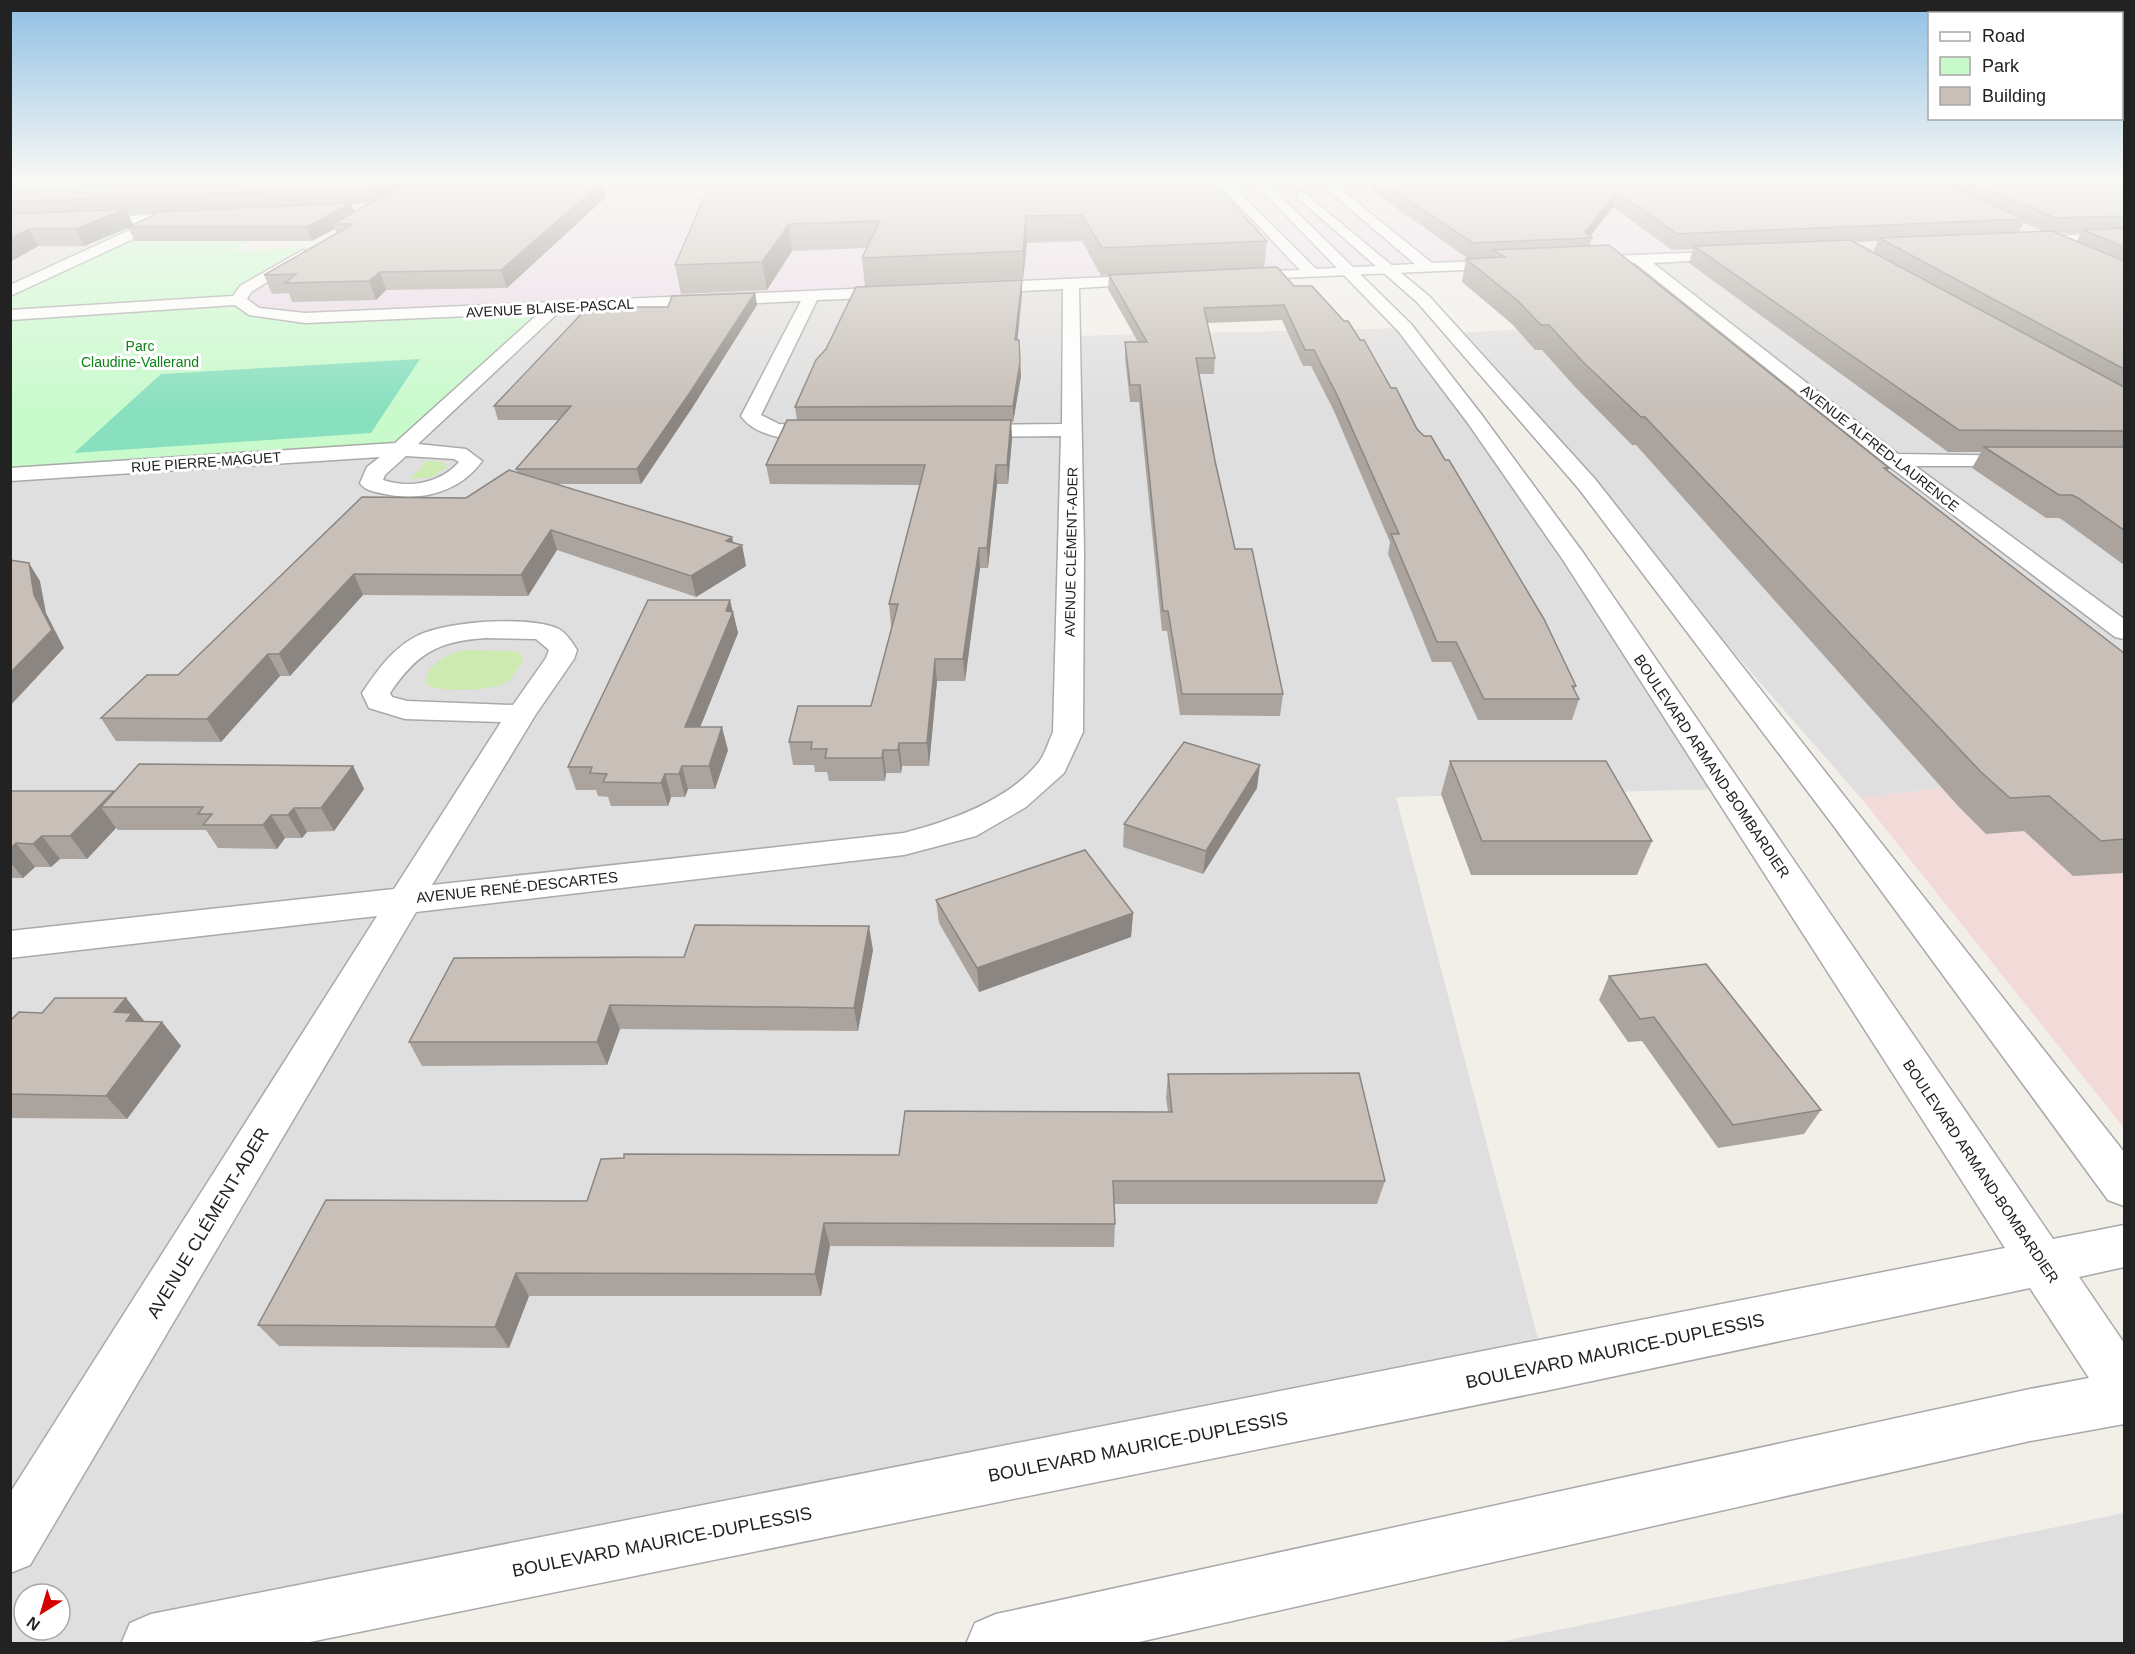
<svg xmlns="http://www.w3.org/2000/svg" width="2135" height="1654" font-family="Arial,sans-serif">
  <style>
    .residential { fill: #e0dfdf; fill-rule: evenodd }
    .commercial { fill: #f2dad9 }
    .industrial { fill: #ebdbe8 }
    .grass { fill: #cdebb0 }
    .park { fill: #c8facc }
    .pitch { fill: #88e0be }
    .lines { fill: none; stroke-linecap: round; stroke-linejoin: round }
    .minor-casing { stroke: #a9a9a9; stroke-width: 3 }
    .tertiary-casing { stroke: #a9a9a9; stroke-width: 3 }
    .minor { fill: #fff; fill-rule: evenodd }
    .tertiary { fill: #fff; fill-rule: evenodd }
    .wall { fill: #aba49e; fill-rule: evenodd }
    .shaded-wall { fill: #8b8681 }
    .building { fill: #c7bfb8; stroke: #8b8681; stroke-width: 1.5 }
    .labels { text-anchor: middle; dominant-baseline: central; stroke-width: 6; stroke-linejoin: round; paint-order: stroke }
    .far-street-label { font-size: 14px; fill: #222; stroke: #fff }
    .far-park-label { font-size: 14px; fill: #0c8416; stroke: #fff }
    .street-label { font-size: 15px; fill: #222; stroke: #fff }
    .near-street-label { font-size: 18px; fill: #222; stroke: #fff }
  </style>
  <rect width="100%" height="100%" fill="#f2efe9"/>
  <path class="residential" d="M 1850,179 L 2124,179 L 2124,765 L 1861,798 L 1454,333 L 1617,324 L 1534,263 Z
    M 255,194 L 11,290 L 10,203 Z
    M 1071,284 L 1072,336 L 1405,328 L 1727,789 L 1396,797 L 1545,1366 L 151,1643 L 11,1644 L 11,475 L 554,308 ZM 24,1594 L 60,1594 L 60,1630 L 24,1630 Z
    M 2124,1513 L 2124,1643 L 1495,1643 Z"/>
  <path class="commercial" d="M 2124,765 L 2124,1128 L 1861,798 Z"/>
  <path class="industrial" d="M 280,179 L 1850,179 L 1980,244 L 1534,263 L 1373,274 L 305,318 L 270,316 L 238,300 L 379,210 L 300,212 Z"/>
  <path class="grass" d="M 427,461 L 442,462 L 447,467 L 431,477 L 410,479 Z
    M 467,650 L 514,651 L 521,654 L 523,660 C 518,668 513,678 505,683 C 492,691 437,693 426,684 C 425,664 450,652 467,650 Z"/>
  <path class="park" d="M 10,179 L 281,179 L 11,203 Z
    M 300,212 L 231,251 L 316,247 L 238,300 L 270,316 L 554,308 L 401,449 L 11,475 L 10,290 L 168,218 Z"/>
  <path class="pitch" d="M 420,359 L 371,433 L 74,453 L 161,374 Z"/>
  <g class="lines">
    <defs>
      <path id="minor" d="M 1214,179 L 1226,179 L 1316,269 L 1415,264 L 1315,179 L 1328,179 L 1432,263 L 1508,260 L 1515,264 L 1508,268 L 1234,280 L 1231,277 L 1234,274 L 1239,272 L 1300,270 Z
        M 190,213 L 195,214 L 195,220 L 157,222 L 157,228 L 10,296 L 10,285 L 145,223 L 10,229 L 10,221 Z
        M 2124,233 L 2124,241 L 2027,245 L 2020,241 L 2027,237 Z
        M 303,250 L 310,254 L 308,257 L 251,292 L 247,299 L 259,308 L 305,313 L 897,287 L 905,292 L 897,297 L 817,300 L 761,415 L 779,424 L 835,428 L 838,432 L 835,436 C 808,443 758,441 741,416 L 801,301 L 559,312 L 418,444 L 466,449 L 482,461 C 460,492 421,502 385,494 C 376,492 365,491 360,483 L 367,467 L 380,457 L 10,481 L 10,468 L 395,443 L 539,313 L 305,323 L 249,315 L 235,305 L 10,320 L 10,310 L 233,296 L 240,286 ZM 406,456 L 454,459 L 459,462 C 441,483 409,489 383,480 L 385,475 Z
        M 1736,251 L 1743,255 L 1741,258 L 1653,263 L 1898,454 L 2028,456 L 2032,460 L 2028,464 L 2021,466 L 1915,466 L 2124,619 L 2124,639 L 2115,637 L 1886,464 L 1635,263 L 1584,265 L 1577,261 L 1584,257 Z
        M 1155,275 L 1160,277 L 1163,280 L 1160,283 L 1079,288 L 1084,551 L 1083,732 L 1064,773 L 1026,807 L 976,836 L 904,855 L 416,912 L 30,1565 L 10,1573 L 10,1493 L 377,916 L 10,958 L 10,931 L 394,889 L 501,722 L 405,719 L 369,708 L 362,693 C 377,671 391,650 415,637 C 443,621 530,615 559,629 C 567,634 572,642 577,650 L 574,659 L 536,714 L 432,885 L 904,833 C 950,821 1008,801 1039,762 C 1045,754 1049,741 1053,732 L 1061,436 L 966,437 L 959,435 L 956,431 L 959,427 L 966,425 L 1062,424 L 1063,289 L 978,293 L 970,288 L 978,283 ZM 486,638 L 536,639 L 549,650 L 546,658 L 513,705 L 407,701 L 392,697 L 390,693 C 417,653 438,641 486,638 Z"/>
      <path id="tertiary" d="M 1251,179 L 1263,179 L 1411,324 L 1481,414 L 1584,554 L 2053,1239 L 2124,1225 L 2124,1267 L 2079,1277 L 2124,1343 L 2124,1424 L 2030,1441 L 1130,1644 L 966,1644 L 975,1623 L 996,1614 L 2030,1389 L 2089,1378 L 2030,1288 L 1545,1391 L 300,1644 L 121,1644 L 130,1623 L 151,1614 L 2005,1248 L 1563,560 L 1467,422 L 1399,332 Z
        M 1302,191 L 1429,296 L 1595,479 L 2124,1152 L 2124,1206 L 2108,1200 L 1833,825 L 1579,489 L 1417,302 L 1298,198 L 1298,192 Z"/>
    </defs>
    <use href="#minor" class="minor-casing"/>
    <use href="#tertiary" class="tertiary-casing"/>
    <use href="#minor" class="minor"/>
    <use href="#tertiary" class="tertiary"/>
  </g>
  <path class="wall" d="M 203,179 L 590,179 L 585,182 L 606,197 L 507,288 L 386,290 L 376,300 L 292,302 L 289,293 L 272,294 L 264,275 L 337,234 L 335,229 L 312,241 L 135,241 L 128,228 L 84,246 L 38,246 L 10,262 L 10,188 L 68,187 L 194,182 ZM 370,203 L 354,212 L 351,204 ZM 153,213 L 152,216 L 133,225 L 128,214 Z
    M 712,179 L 1210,179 L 1267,241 L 1264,268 L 1294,286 L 1391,388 L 1417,429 L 1576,686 L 1574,691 L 1579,699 L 1572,720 L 1478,720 L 1451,662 L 1432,662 L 1388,554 L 1390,542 L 1334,411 L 1311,366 L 1303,366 L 1282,320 L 1207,323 L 1215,358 L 1214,374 L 1199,374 L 1215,461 L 1235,549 L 1283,694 L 1280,716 L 1180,715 L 1167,631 L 1162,631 L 1139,402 L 1130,402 L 1125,358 L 1125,342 L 1138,342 L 1108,289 L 1109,275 L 1101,276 L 1082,241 L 1027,243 L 1023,279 L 865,286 L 862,258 L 867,248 L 792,251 L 767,290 L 681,294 L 675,265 Z
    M 1367,179 L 2124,179 L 2124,565 L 2064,521 L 2059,518 L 2046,518 L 1972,468 L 1981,452 L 1948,452 L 1689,263 L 1693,249 L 1672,250 L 1613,207 L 1590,236 L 1592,238 L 1590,245 L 1889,468 L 1887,471 L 2124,653 L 2124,873 L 2073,876 L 2024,831 L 1986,834 L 1959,807 L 1636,445 L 1632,445 L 1576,388 L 1542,350 L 1535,350 L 1512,324 L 1462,282 L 1466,259 L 1469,259 L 1373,192 L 1374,184 ZM 2024,223 L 2043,231 L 2019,232 ZM 2058,233 L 2081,233 L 2077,241 ZM 1878,241 L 1873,252 L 1855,242 Z
    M 1022,280 L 1022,293 L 1017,340 L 1020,361 L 1021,376 L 1013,422 L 1011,422 L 1012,439 L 1008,484 L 997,484 L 988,568 L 980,568 L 965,681 L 937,681 L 929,766 L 902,766 L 901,773 L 886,773 L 885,781 L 829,781 L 827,772 L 815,772 L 814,765 L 793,765 L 789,742 L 871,706 L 892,626 L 891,626 L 889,604 L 920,485 L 770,484 L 766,465 L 797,420 L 795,407 Z
    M 755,293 L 757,305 L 692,408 L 641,484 L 554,484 L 742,545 L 746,566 L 696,597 L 557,550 L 528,596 L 363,595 L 290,676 L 280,676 L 221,742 L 116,741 L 101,718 L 178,675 L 466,498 L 518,473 L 516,469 L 559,420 L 498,420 L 494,406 L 668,307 Z
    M 733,612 L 738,633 L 700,727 L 728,750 L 715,789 L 688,789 L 685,797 L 671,797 L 668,806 L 611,806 L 608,797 L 598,796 L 596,790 L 576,790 L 568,767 Z
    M 1450,761 L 1652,841 L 1637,875 L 1471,875 L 1441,794 Z
    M 353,766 L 364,789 L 334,831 L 307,832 L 302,838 L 285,838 L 277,849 L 218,848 L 206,830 L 118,830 L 116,828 L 87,859 L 60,859 L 51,867 L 35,867 L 23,878 L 10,878 L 10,791 L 115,792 Z
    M 1257,788 L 1203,874 L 1123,847 L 1124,824 Z
    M 936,900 L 1133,913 L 1131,937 L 979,992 L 939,923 Z
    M 873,950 L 858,1031 L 620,1029 L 607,1065 L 422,1066 L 409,1042 L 684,957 Z
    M 1609,976 L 1821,1110 L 1804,1134 L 1718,1148 L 1642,1041 L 1628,1042 L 1599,1000 Z
    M 126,998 L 145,1022 L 162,1022 L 181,1046 L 127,1119 L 10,1118 L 10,1021 L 42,1013 Z
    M 1168,1074 L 1385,1181 L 1377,1204 L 1114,1204 L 1115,1224 L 1114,1247 L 830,1246 L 821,1296 L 529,1296 L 509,1348 L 279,1346 L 258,1325 L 587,1201 L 899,1155 L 1168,1112 L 1166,1098 Z"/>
  <path class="shaded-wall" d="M 390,179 L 424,179 L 379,203 L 374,187 Z
    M 561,179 L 590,179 L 560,197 L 556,182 Z
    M 602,182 L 606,197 L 507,288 L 501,270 Z
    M 1617,192 L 1613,207 L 1589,238 L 1585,232 Z
    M 351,203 L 356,217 L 333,224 L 335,229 L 312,241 L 307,227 Z
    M 126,209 L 134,226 L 128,227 L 128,228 L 84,246 L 75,229 Z
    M 1026,216 L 1027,243 L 1023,279 L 1023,251 Z
    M 789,224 L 792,251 L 767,290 L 762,262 Z
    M 29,229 L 38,246 L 10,262 L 10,239 Z
    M 380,272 L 386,290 L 376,300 L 369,281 Z
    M 1022,280 L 1022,293 L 1016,355 L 1015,340 Z
    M 755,293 L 757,305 L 692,408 L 641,484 L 637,469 Z
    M 1020,361 L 1021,376 L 1013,422 L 1013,406 Z
    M 1011,420 L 1012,439 L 1008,484 L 1007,465 Z
    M 996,465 L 997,484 L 988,568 L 987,548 Z
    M 551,530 L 557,550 L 528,596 L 521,575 Z
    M 732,537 L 735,550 L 742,545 L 746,566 L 696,597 L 691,576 L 726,541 Z
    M 979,548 L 980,568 L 965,681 L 963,659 Z
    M 29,563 L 40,581 L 46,613 L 64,648 L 10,706 L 10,673 L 34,595 Z
    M 354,574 L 363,595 L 290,676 L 279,654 Z
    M 730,600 L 738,633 L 691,750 L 685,727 Z
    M 268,654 L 280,676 L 221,742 L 207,719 Z
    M 935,659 L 937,681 L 929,766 L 927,743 Z
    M 722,727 L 728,750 L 715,789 L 709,766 Z
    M 899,743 L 902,766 L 901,773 L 898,750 Z
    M 883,750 L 886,773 L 885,781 L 882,758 Z
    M 1260,765 L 1257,788 L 1203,874 L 1206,851 Z
    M 353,766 L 364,789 L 334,831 L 321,808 Z
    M 682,766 L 688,789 L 685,797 L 679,774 Z
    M 665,774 L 671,797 L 668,806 L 661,783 Z
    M 114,791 L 125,807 L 101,807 L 116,828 L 87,859 L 70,836 Z
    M 294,808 L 307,832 L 302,838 L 288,815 Z
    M 271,815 L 285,838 L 277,849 L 263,825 Z
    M 42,836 L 60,859 L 51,867 L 33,844 Z
    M 16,843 L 35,867 L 23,878 L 10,862 L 10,849 Z
    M 1133,913 L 1131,937 L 979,992 L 977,968 Z
    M 869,926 L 873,950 L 858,1031 L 854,1008 Z
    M 126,998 L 145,1022 L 162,1022 L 181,1046 L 127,1119 L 106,1096 L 114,1012 Z
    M 610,1005 L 620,1029 L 607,1065 L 597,1042 Z
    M 824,1223 L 830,1246 L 821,1296 L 815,1274 Z
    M 516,1273 L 529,1296 L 509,1348 L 495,1327 Z"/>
  <path class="building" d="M 203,179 L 390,179 L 374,187 L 10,202 L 10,188 L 68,187 L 194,182 Z
    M 413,179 L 561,179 L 556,182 L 602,182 L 501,270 L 380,272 L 369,281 L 285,283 L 296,274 L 264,275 L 353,224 L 333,224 Z
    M 712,179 L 1210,179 L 1267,241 L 1102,248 L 1082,215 L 1026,216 L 1023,251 L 862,258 L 880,221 L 789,224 L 762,262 L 675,265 Z
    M 1376,179 L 1932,179 L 2025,219 L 1677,234 L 1617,192 L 1585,232 L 1592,238 L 1473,243 Z
    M 1961,179 L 2124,179 L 2124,216 L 2056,218 Z
    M 351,203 L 307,227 L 128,227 L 152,216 L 153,212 Z
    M 126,209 L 75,229 L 29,229 L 10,239 L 10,214 Z
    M 2124,228 L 2124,247 L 2083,230 Z
    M 2052,231 L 2124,261 L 2124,369 L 1879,238 Z
    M 1850,240 L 2124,387 L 2124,431 L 1959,430 L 1694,246 Z
    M 1609,245 L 1889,468 L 1884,468 L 2124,653 L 2124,839 L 2101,841 L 2049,796 L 2010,798 L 1981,772 L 1645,417 L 1641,417 L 1583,362 L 1549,325 L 1541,325 L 1517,300 L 1466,259 L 1505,257 L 1493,250 Z
    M 1277,267 L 1294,286 L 1312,286 L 1344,321 L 1348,321 L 1360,340 L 1364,340 L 1391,388 L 1396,388 L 1417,429 L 1424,436 L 1431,436 L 1445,460 L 1449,460 L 1544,619 L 1576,686 L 1572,686 L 1579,699 L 1484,699 L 1456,642 L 1437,642 L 1391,534 L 1399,534 L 1337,395 L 1314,350 L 1305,350 L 1284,305 L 1204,308 L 1215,358 L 1196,358 L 1215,461 L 1235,549 L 1252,549 L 1283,694 L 1182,694 L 1168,611 L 1163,611 L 1140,385 L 1130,385 L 1125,342 L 1147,342 L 1109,275 Z
    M 1022,280 L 1015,340 L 1019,340 L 1020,361 L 1013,406 L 795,407 L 816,360 L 826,349 L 856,287 Z
    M 755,293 L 689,394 L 637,469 L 516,469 L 571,406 L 494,406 L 588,307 L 668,307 L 672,296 Z
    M 787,420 L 1011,420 L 1007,465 L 996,465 L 987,548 L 979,548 L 963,659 L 935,659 L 927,743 L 899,743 L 898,750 L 883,750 L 882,758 L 825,758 L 827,749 L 811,749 L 812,742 L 789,742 L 798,706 L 871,706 L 898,604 L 889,604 L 925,465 L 766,465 Z
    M 1984,447 L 2124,447 L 2124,530 L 2078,498 L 2072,495 L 2059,495 Z
    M 509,470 L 732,537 L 726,541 L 742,545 L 691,576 L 551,530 L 521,575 L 354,574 L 279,654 L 268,654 L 207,719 L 101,718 L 147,675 L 178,675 L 362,497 L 466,498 Z
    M 10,560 L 29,563 L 34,595 L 52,630 L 10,673 Z
    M 648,600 L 730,600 L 726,611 L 733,612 L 685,727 L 722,727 L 709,766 L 682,766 L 679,774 L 665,774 L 661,783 L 603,782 L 607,774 L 590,773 L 592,767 L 568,767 Z
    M 1184,742 L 1260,765 L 1206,851 L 1124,824 Z
    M 1450,761 L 1606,761 L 1652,841 L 1482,841 Z
    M 139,764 L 353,766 L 321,808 L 294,808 L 288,815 L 271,815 L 263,825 L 203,825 L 212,814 L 198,814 L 203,807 L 101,807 Z
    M 10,791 L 114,791 L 70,836 L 42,836 L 33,844 L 16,843 L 10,849 Z
    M 1085,850 L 1133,913 L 977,968 L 936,900 Z
    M 695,925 L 869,926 L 854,1008 L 610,1005 L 597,1042 L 409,1042 L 454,958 L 684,957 Z
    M 1706,964 L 1821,1110 L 1733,1125 L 1654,1017 L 1640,1019 L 1609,976 Z
    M 55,998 L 126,998 L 114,1012 L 132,1013 L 126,1021 L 162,1022 L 106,1096 L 10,1094 L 10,1021 L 19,1012 L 42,1013 Z
    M 1359,1073 L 1385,1181 L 1113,1181 L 1115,1224 L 824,1223 L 815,1274 L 516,1273 L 495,1327 L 258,1325 L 326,1200 L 587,1201 L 601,1159 L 624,1158 L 624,1154 L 899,1155 L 905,1111 L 1172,1112 L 1168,1074 Z"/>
  <linearGradient id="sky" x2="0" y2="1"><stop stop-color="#8fc0e4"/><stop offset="0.44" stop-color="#f9f8f5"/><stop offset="1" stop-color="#f9f8f5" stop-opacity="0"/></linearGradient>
  <rect width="2135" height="410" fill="url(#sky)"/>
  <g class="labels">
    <g class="far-street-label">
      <text transform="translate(550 308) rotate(-3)">AVENUE BLAISE-PASCAL</text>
      <text transform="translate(1880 448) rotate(38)">AVENUE ALFRED-LAURENCE</text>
      <text transform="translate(206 462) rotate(-4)">RUE PIERRE-MAGUET</text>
      <text transform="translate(1071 552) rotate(-89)">AVENUE CLÉMENT-ADER</text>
    </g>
    <g class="far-park-label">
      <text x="140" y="346">Parc<tspan x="140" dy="16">Claudine-Vallerand</tspan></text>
    </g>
    <g class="street-label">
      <text transform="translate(1712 766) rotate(56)">BOULEVARD ARMAND-BOMBARDIER</text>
      <text transform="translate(517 887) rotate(-6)">AVENUE RENÉ-DESCARTES</text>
      <text transform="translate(1981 1171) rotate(56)">BOULEVARD ARMAND-BOMBARDIER</text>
    </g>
    <g class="near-street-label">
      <text transform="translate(208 1223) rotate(-59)">AVENUE CLÉMENT-ADER</text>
      <text transform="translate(1615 1351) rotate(-12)">BOULEVARD MAURICE-DUPLESSIS</text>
      <text transform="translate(1138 1447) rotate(-11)">BOULEVARD MAURICE-DUPLESSIS</text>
      <text transform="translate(662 1542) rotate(-11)">BOULEVARD MAURICE-DUPLESSIS</text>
    </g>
  </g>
  <rect width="2135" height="1654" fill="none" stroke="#222222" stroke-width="24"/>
  <rect x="1928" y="12" width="195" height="108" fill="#ffffff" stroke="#a7a7a7" stroke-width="1.5"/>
  <rect x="1940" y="32" width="30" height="9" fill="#ffffff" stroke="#a7a7a7" stroke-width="1.5"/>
  <text x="1982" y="42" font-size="18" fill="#222222">Road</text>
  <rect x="1940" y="57" width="30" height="18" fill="#c8facc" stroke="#a7a7a7" stroke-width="1.5"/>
  <text x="1982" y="72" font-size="18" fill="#222222">Park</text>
  <rect x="1940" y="87" width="30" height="18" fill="#c7bfb8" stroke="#a7a7a7" stroke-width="1.5"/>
  <text x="1982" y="102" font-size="18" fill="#222222">Building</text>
  <g transform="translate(42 1612) rotate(217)"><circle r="28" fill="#ffffff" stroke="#a7a7a7" stroke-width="1.5"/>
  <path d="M0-4.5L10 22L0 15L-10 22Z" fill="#d40000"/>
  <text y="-9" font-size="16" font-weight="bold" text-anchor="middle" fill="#222222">N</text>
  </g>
</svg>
